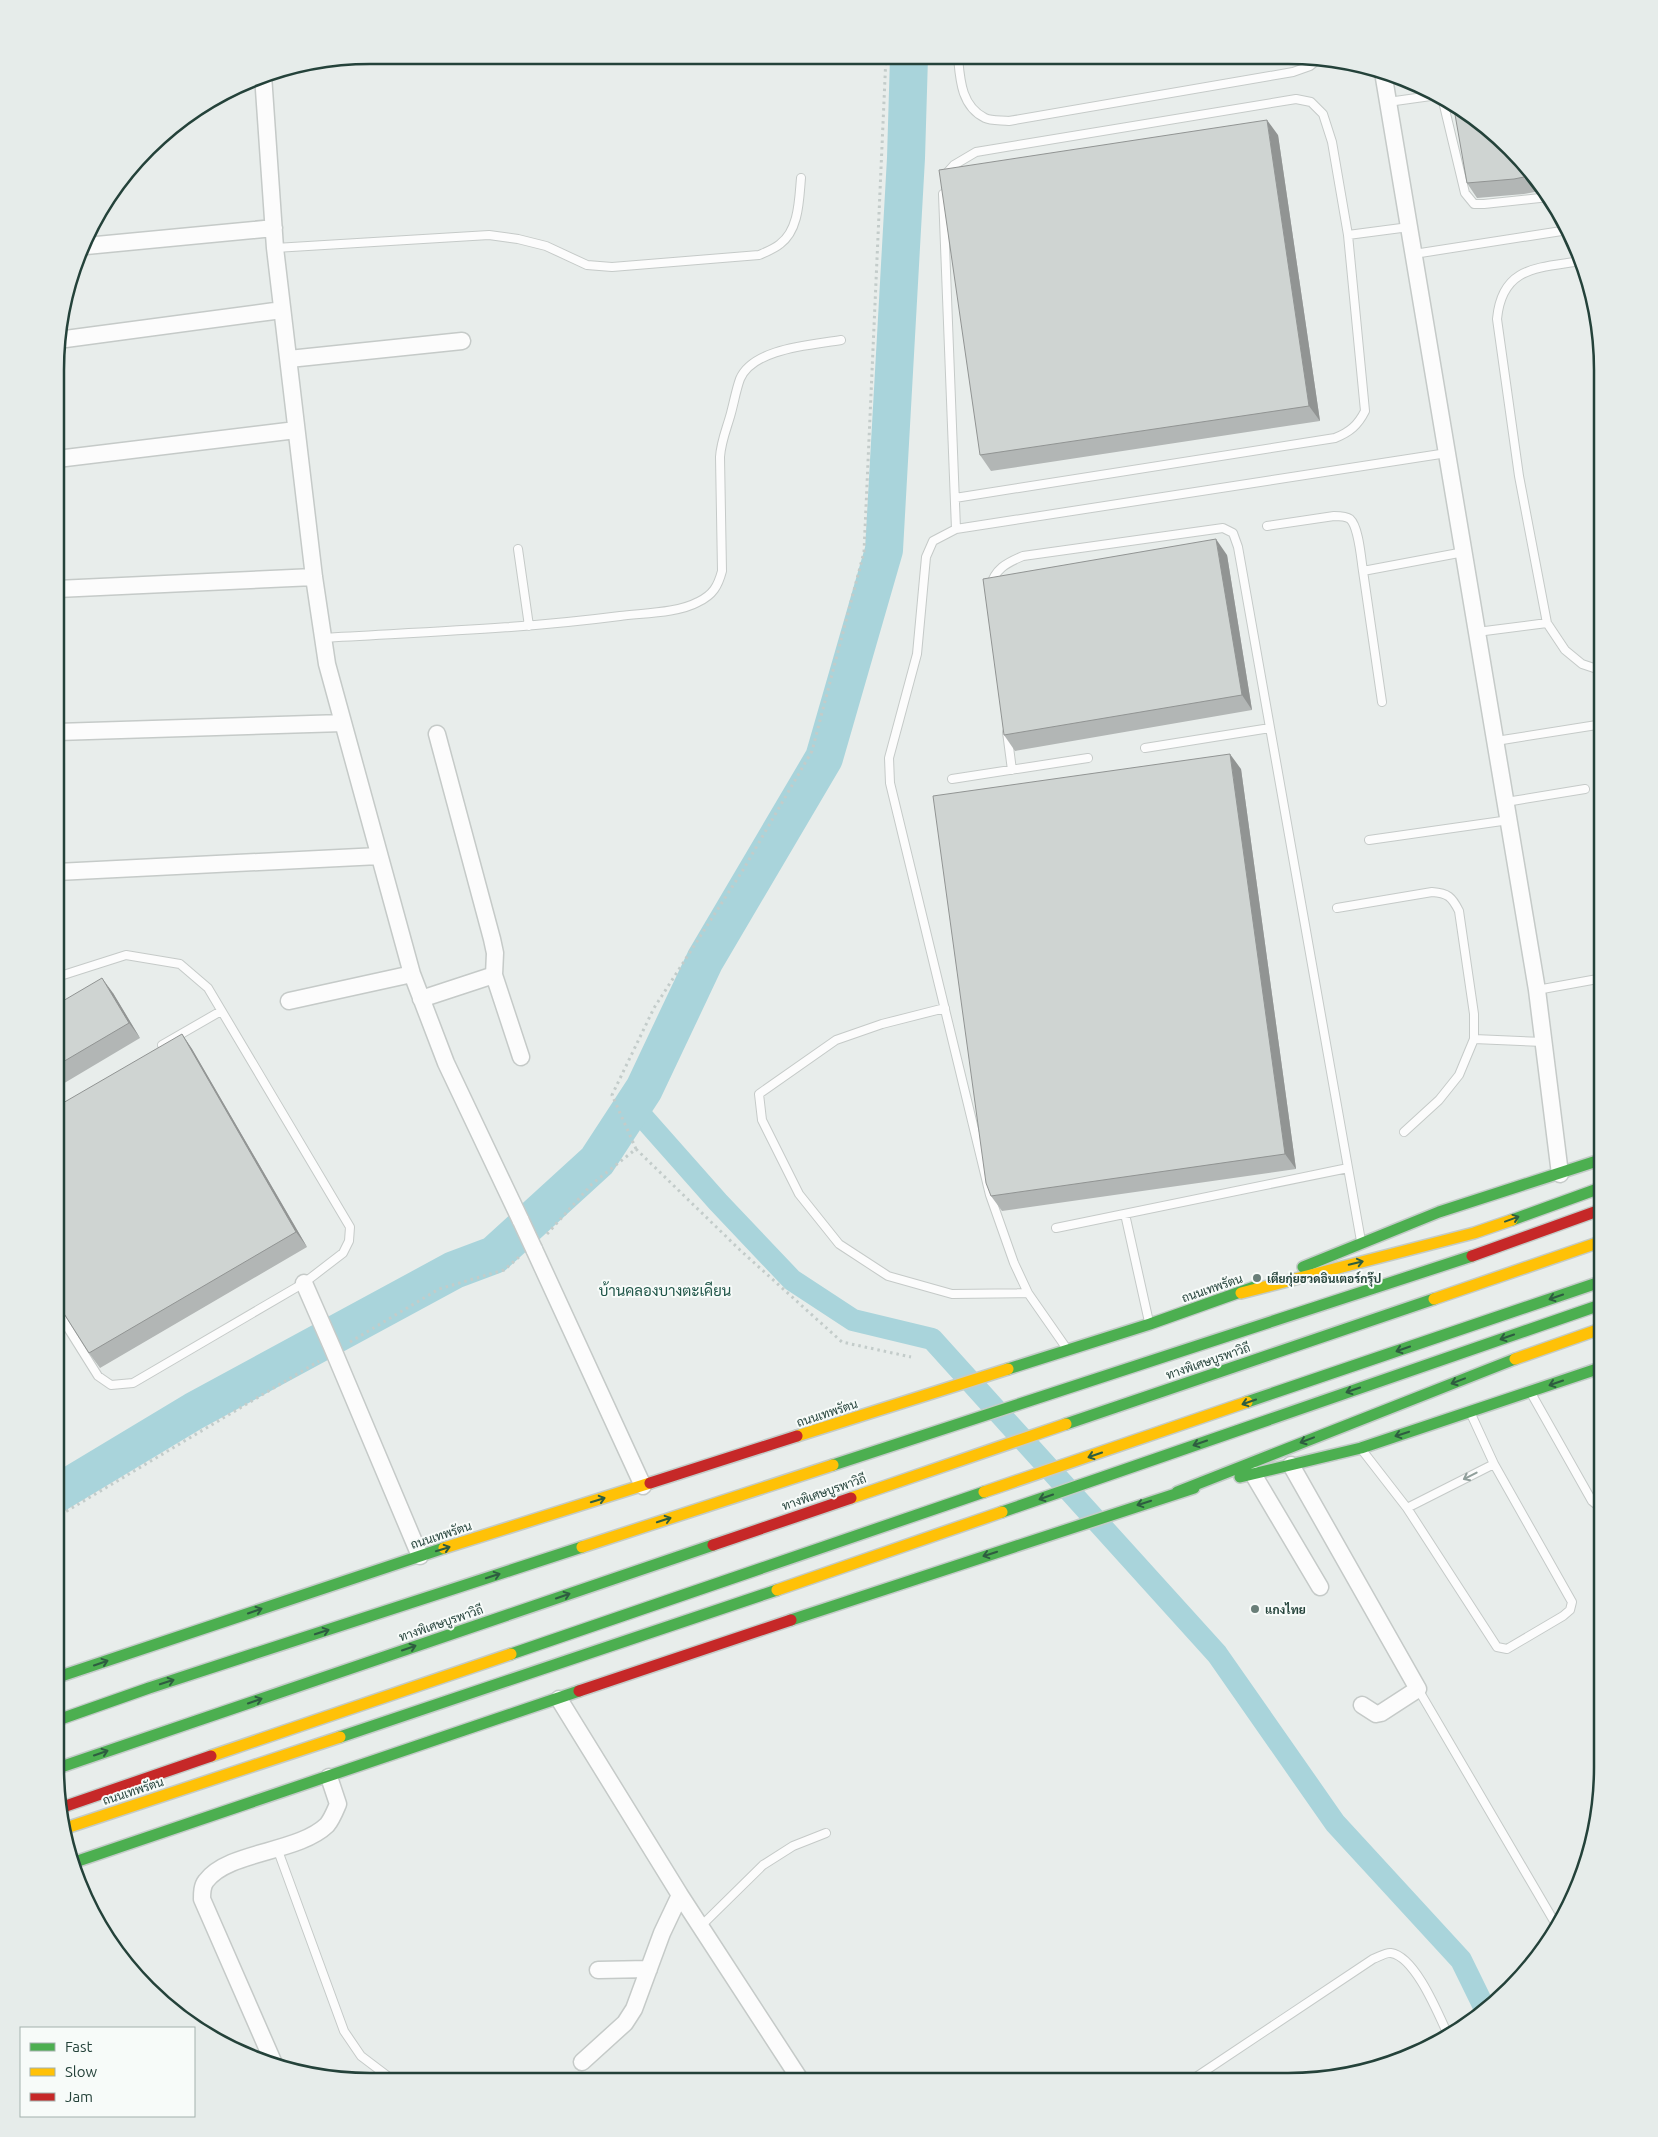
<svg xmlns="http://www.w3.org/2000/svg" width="1658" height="2137" font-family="Ubuntu,Sarabun,sans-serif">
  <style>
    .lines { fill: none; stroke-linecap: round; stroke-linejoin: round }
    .canal { stroke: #a9d4db; stroke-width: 22 }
    .river { stroke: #a9d4db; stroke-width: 38 }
    .lane-casing { stroke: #c5cac8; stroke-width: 10 }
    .street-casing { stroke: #c5cac8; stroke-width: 19 }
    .fast-casing { stroke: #c3cbc8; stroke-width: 14 }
    .slow-casing { stroke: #c3cbc8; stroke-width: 14 }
    .jam-casing { stroke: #c3cbc8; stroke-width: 14 }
    .path { stroke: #c3ccca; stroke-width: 3; stroke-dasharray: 2.5 4; stroke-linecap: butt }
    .lane { stroke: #fcfcfc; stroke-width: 8 }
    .street { stroke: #fcfcfc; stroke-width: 16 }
    .fast { stroke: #4caf50; stroke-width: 11 }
    .slow { stroke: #ffc107; stroke-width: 11 }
    .jam { stroke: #c62828; stroke-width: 11 }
    .street-bridge-casing { stroke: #c5cac8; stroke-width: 19; stroke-linecap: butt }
    .street-bridge { stroke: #fcfcfc; stroke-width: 16 }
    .wall { fill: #b2b6b5 }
    .shaded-wall { fill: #919493 }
    .building { fill: #cfd4d2; stroke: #919493 }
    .oneway { stroke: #2e5d40 }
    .oneway2 { stroke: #909f9b }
    .poi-dot { fill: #697e78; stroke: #f7fbf9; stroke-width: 2 }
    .labels { text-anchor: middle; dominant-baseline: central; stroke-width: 4; stroke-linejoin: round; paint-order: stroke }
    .poi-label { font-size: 12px; font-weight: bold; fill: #24423a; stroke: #f7fbf9; text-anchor: start }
    .street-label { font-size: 12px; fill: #24423a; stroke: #f7fbf9 }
    .quarter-label { font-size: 15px; fill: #1f5548; stroke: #f7fbf9 }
    .rim { fill: none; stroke: #24423a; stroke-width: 2.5 }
  </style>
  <rect width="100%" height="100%" fill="#e8edeb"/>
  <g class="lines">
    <path class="canal" d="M 633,1106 L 718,1202 L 792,1280 L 853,1320 L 932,1339 L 1217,1654 L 1335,1823 L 1461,1960 L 1485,2009"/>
    <path class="river" d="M 56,1494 L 194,1411 L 454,1270 L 494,1255 L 597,1161 L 644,1089 L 705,960 L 824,758 L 884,550 L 906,158 L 909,57"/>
    <defs>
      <path id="lane" d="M 958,57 C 960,79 961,106 985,118 C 991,121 1002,120 1009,121 L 1293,72 L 1310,66 L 1320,58
        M 1442,97 L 1465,193 L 1474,204 L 1484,204 L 1549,197
        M 1388,102 L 1438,95
        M 945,175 L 954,165 L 976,152 L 1296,99 L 1311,102 L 1323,114 L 1332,142 L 1348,235 L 1365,411 C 1358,425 1350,432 1335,438 L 955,498
        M 943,194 L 956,529
        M 1348,235 L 1409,227
        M 275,248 L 489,235 L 518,239 L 546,246 L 587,265 L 612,267 L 759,255 C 766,252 774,249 780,244 C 799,230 799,200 801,178
        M 1414,254 L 1568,230
        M 1581,261 C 1538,268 1502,266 1497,319 L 1519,476 L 1547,623 L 1565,650 L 1582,664 L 1603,671
        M 1267,526 L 1334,516 C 1340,516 1346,516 1350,519 C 1359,527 1361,559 1363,571
        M 518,549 L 529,626
        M 990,587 C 995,569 1006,563 1023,556 L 1223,528 L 1233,533 L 1238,547 L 1361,1241
        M 1477,632 L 1547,623
        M 322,638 C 422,632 521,629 620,616 C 643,613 678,613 698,602 C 713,595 718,586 722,571 L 720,457 C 721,441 727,428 731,413 C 734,402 736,390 740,379 C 753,348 812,345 841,340
        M 1382,702 L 1363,571 L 1464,552
        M 1007,732 L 1012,770
        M 1496,741 L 1603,724
        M 1145,748 L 1270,728
        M 952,779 L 1088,758
        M 1506,802 L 1585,789
        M 1369,840 L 1509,820
        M 1337,908 L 1432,892 C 1448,893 1452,897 1459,911 L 1474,1014 L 1474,1039 L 1459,1075 L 1439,1100 L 1404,1132
        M 1537,990 L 1603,978
        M 945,1008 L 882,1024 L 836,1040 L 759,1094 L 762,1120 L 799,1194 L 839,1244 L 888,1276 L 952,1294 L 1028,1293
        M 1474,1039 L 1544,1042
        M 162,1045 L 221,1011
        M 1125,1214 L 1149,1322
        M 1056,1228 L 1348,1168
        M 56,1309 L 98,1376 L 111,1385 L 133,1383 L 304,1283 L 343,1253 L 349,1241 L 350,1227 L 208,988 L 180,964 L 126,955 L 57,977
        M 1067,1349 L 1028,1293 L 1014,1263 L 990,1195 L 890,783 L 889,758 L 917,654 L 926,557 L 933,541 L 956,529 L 1447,453
        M 1531,1393 L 1592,1501 L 1602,1509
        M 1362,1450 L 1407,1508 L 1494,1464 L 1471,1414
        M 1407,1508 L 1497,1647 L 1507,1649 L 1563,1616 L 1570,1610 L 1572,1602 L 1494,1464
        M 1418,1689 L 1558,1928
        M 277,1848 L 344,2031 L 361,2056 L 394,2081
        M 700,1927 L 763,1865 L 793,1846 L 826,1833
        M 1190,2081 L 1373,1959 C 1379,1957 1386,1952 1391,1953 C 1416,1957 1439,2016 1449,2037"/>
      <path id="street" d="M 1383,72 L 1537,990 L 1560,1174
        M 263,75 L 275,248 L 314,577 L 327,664 L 412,974 L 446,1063 L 521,1221
        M 86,246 L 274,228
        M 58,340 L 282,310
        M 289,359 L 462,341
        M 57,459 L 296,430
        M 57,589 L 314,577
        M 57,732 L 343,723
        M 57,872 L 379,856
        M 494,975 L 521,1057
        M 421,999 L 494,975 L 495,953 L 492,939 L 437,734
        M 289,1001 L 412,974
        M 534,1249 L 643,1486
        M 304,1283 L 332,1347 L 420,1556
        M 1291,1465 L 1418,1689 L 1381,1713 L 1376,1714 L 1362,1705
        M 1253,1474 L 1320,1587
        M 559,1699 L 680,1895 L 801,2081
        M 598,1970 L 649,1969
        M 582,2062 L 625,2023 L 634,2009 L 662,1933 L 680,1895
        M 275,2066 L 202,1899 C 202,1893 202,1886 206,1881 C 228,1851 298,1853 327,1825 C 332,1819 335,1811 338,1804 L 329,1777"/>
      <path id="fast" d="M 1512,1220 L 1603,1187
        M 1303,1267 L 1439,1212 L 1603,1159
        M 1008,1369 L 1150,1324 L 1257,1286
        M 1247,1402 L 1603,1281
        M 1066,1424 L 1434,1299
        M 833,1465 L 1472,1256
        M 1240,1477 L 1361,1448 L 1603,1367
        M 1177,1492 L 1515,1359
        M 1002,1512 L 1603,1304
        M 791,1620 L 1194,1488
        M 511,1654 L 984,1492
        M 55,1678 L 444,1548
        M 55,1721 L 149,1688 L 582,1547
        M 340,1737 L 777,1590
        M 55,1769 L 713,1545
        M 72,1863 L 579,1691"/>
      <path id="slow" d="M 1241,1293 L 1474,1233 L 1512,1220
        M 1434,1299 L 1603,1241
        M 1515,1359 L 1603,1328
        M 797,1436 L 1008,1369
        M 984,1492 L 1247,1402
        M 851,1498 L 1066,1424
        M 582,1547 L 833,1465
        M 444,1548 L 650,1483
        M 777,1590 L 1002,1512
        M 211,1756 L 511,1654
        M 63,1829 L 340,1737"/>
      <path id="jam" d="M 1472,1256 L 1603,1209
        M 650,1483 L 797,1436
        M 713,1545 L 851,1498
        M 579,1691 L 791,1620
        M 60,1808 L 211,1756"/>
    </defs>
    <use href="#lane" class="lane-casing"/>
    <use href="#street" class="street-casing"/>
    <use href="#fast" class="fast-casing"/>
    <use href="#slow" class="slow-casing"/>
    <use href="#jam" class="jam-casing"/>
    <path class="path" d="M 636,1149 L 612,1095 L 654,1008 L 743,870 L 812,751 L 864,552 L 886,56
      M 547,1234 L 592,1184 L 636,1149 L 740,1250 L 842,1342 L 911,1357
      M 350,1342 L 439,1289 L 504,1270 L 519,1257
      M 55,1518 L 319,1361"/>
    <use href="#lane" class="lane"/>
    <use href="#street" class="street"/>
    <use href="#fast" class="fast"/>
    <use href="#slow" class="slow"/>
    <use href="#jam" class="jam"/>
    <defs>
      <path id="street-bridge" d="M 521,1221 L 534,1249"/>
    </defs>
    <use href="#street-bridge" class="street-bridge-casing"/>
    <use href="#street-bridge" class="street-bridge"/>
  </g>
  <path class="wall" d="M 1278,135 L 1320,421 L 991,471 L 980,455 Z
    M 1525,162 L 1545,190 L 1524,194 L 1477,198 L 1467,183 Z
    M 1227,555 L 1252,710 L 1015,751 L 1004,735 Z
    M 1241,769 L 1296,1169 L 1002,1211 L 991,1196 Z
    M 113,993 L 140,1038 L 56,1088 L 56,1005 Z
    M 182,1034 L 192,1049 L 307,1247 L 100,1368 L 89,1353 Z"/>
  <path class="shaded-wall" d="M 1267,120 L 1278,135 L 1320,421 L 1309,406 Z
    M 1216,539 L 1227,555 L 1252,710 L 1242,695 Z
    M 1230,754 L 1241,769 L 1296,1169 L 1285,1154 Z
    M 102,978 L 113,993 L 140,1038 L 129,1023 Z
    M 182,1034 L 192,1049 L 307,1247 L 296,1232 Z"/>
  <path class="building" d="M 1453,103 L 1463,108 L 1525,162 L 1534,175 L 1514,179 L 1467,183 Z
    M 1267,120 L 1309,406 L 980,455 L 939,170 Z
    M 1216,539 L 1242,695 L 1004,735 L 983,579 Z
    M 1230,754 L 1285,1154 L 991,1196 L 986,1183 L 933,796 Z
    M 102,978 L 129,1023 L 56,1066 L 56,1005 Z
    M 182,1034 L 296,1232 L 89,1353 L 56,1301 L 56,1107 Z"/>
  <defs><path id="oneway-shaft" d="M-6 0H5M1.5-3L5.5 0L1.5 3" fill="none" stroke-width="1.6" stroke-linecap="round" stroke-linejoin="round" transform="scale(1.25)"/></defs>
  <g class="oneway">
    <use href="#oneway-shaft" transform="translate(1512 1219) rotate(-20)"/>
    <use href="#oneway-shaft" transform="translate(1356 1263) rotate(-14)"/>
    <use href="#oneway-shaft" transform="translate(1556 1297) rotate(161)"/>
    <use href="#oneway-shaft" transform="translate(1507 1337) rotate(161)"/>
    <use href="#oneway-shaft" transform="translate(1403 1349) rotate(161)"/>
    <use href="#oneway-shaft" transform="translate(1458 1381) rotate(159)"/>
    <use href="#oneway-shaft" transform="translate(1556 1383) rotate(161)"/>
    <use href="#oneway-shaft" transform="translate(1353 1390) rotate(161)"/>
    <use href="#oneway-shaft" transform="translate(1249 1402) rotate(161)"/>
    <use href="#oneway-shaft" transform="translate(1402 1434) rotate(162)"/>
    <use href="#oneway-shaft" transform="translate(1307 1440) rotate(159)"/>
    <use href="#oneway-shaft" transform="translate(1200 1443) rotate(161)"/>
    <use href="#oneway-shaft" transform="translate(1095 1455) rotate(161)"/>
    <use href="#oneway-shaft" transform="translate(1046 1497) rotate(161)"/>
    <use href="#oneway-shaft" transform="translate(598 1500) rotate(-17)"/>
    <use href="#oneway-shaft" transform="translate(1144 1503) rotate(162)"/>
    <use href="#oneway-shaft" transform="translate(664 1520) rotate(-18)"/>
    <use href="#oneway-shaft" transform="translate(443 1549) rotate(-17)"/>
    <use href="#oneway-shaft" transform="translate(990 1554) rotate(162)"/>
    <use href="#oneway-shaft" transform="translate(493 1576) rotate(-18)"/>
    <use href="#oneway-shaft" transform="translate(563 1596) rotate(-19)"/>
    <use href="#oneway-shaft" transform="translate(255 1611) rotate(-19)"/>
    <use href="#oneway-shaft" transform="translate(322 1632) rotate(-18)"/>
    <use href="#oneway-shaft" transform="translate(409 1648) rotate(-19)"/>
    <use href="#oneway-shaft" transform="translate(101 1663) rotate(-19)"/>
    <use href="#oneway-shaft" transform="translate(167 1682) rotate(-18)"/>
    <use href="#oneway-shaft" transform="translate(255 1701) rotate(-19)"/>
    <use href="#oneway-shaft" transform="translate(101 1753) rotate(-19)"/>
  </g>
  <use class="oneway2" href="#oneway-shaft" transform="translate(1470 1476) rotate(153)"/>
  <g class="poi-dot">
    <circle cx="1257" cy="1278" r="5"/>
    <circle cx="1255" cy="1609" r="5"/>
  </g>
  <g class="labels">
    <g class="poi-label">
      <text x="1267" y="1278">เตียกุ่ยฮวดอินเตอร์กรุ๊ป</text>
      <text x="1265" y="1609">แกงไทย</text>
    </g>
    <g class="street-label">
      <text transform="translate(1212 1288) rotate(-19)">ถนนเทพรัตน</text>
      <text transform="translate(1208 1361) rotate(-19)">ทางพิเศษบูรพาวิถี</text>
      <text transform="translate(827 1413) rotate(-18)">ถนนเทพรัตน</text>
      <text transform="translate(824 1492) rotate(-19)">ทางพิเศษบูรพาวิถี</text>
      <text transform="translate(441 1535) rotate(-18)">ถนนเทพรัตน</text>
      <text transform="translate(441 1623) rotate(-19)">ทางพิเศษบูรพาวิถี</text>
      <text transform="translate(133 1791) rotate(-18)">ถนนเทพรัตน</text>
    </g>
    <g class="quarter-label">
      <text x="665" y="1290">บ้านคลองบางตะเคียน</text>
    </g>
  </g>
  <path d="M0 0H1658V2137H0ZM370 64H1288A306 306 0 0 1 1594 370V1767A306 306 0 0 1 1288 2073H370A306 306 0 0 1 64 1767V370A306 306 0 0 1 370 64Z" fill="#e6ecea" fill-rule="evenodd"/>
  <path class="rim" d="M370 64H1288A306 306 0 0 1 1594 370V1767A306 306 0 0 1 1288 2073H370A306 306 0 0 1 64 1767V370A306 306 0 0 1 370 64Z"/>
  <rect x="20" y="2027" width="175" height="90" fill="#f7fbf9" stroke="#a3b1ad"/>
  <rect x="30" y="2043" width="25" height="8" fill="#4caf50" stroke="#a3b1ad"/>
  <text x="65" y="2052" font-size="15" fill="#24423a">Fast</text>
  <rect x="30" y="2068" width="25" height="8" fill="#ffc107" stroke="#a3b1ad"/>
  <text x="65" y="2077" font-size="15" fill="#24423a">Slow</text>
  <rect x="30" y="2093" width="25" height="8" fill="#c62828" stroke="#a3b1ad"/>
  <text x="65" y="2102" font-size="15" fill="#24423a">Jam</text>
</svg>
